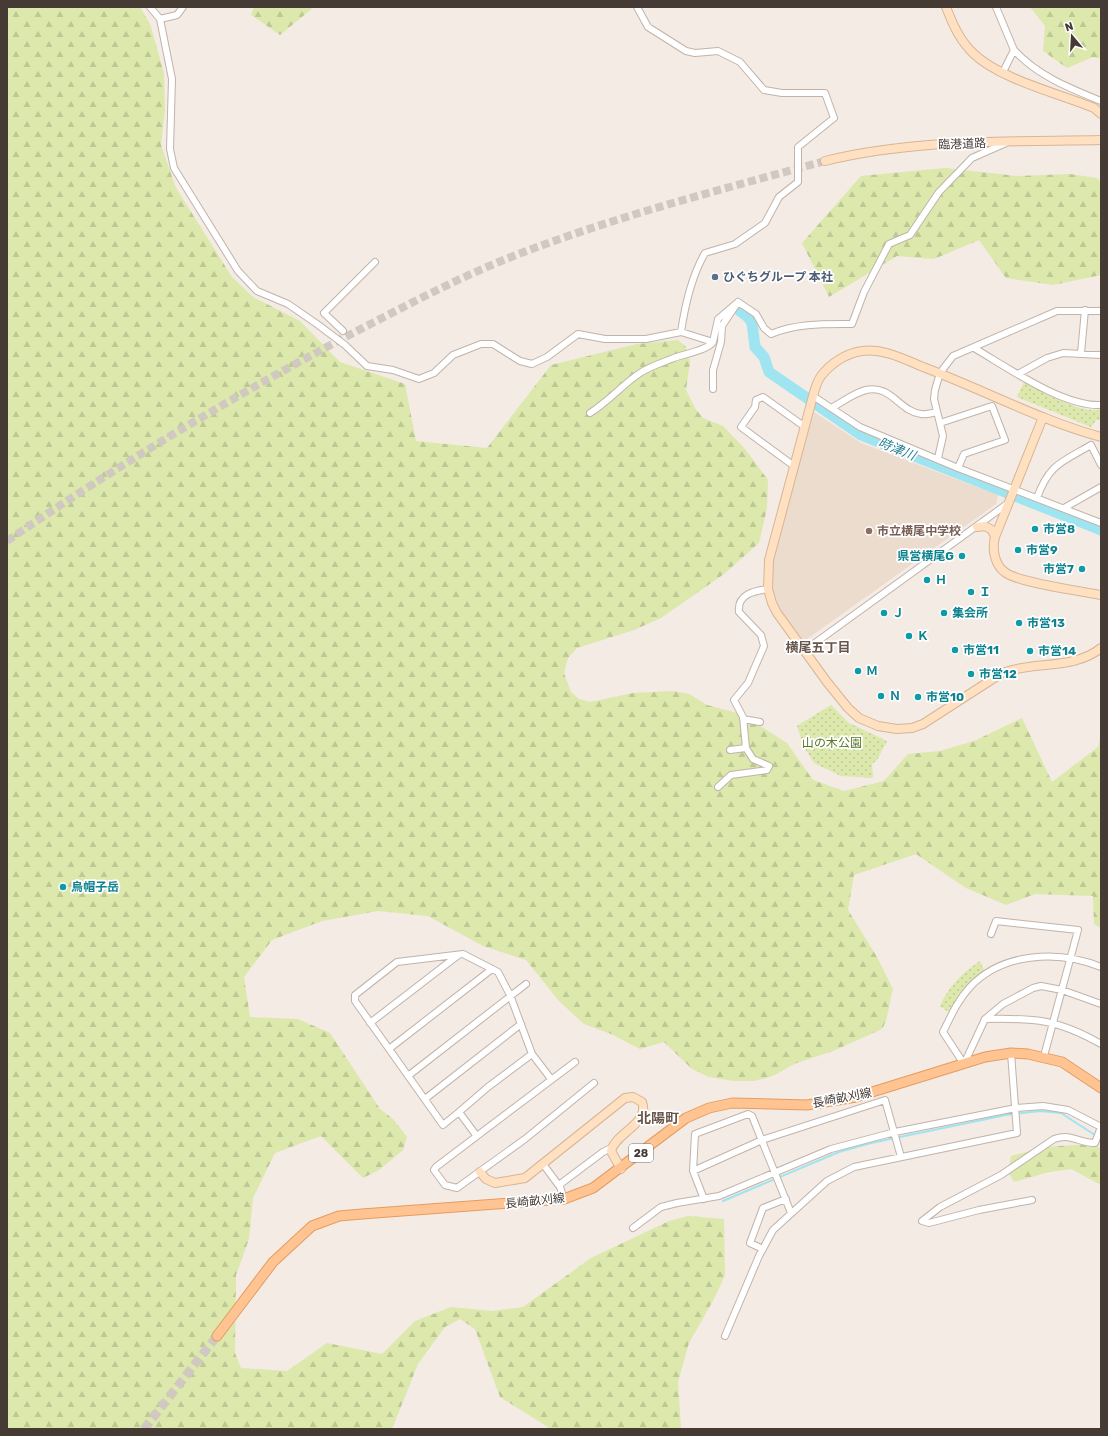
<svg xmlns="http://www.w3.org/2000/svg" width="1108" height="1436" font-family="Rubik,'Noto Sans JP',sans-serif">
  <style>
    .education { fill: #ecdcce }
    .forest { fill: url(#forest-firs) }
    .park { fill: url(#park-dots) }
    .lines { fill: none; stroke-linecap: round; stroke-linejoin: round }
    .stream { stroke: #9fe4f1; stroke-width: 2 }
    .river { stroke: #9fe4f1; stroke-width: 11 }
    .secondary-tunnel { stroke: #d0c8c1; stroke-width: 8; stroke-dasharray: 8 4; stroke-linecap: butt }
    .primary-tunnel { stroke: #d0c8c1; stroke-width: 9; stroke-dasharray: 9 4.5; stroke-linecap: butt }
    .street-casing { stroke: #c1b3aa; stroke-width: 8 }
    .secondary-casing { stroke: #d7b595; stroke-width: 10 }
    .primary-casing { stroke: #e59c60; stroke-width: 11 }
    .street { stroke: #fff; stroke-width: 6 }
    .secondary { stroke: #ffe1c2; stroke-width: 8 }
    .primary { stroke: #ffc491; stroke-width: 9 }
    .service-dot { fill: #5c6f8a; stroke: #fff; stroke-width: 1.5 }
    .culture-dot { fill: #0f9aa8; stroke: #fff; stroke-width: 1.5 }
    .education-dot { fill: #8d6e63; stroke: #fff; stroke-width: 1.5 }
    .labels { text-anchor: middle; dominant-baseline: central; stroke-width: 3.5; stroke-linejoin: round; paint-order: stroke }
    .shield { fill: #fff; stroke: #7d7571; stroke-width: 1 }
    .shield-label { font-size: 11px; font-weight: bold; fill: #453a34 }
    .street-label { font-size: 12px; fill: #453a34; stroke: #fff }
    .service-label { font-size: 12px; font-weight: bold; fill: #4e5e75; stroke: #fff; text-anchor: start }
    .culture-label { font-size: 12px; font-weight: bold; fill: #0d838f; stroke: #fff; text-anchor: start }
    .education-label { font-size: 12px; font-weight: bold; fill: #785e54; stroke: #fff; text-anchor: start }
    .park-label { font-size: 12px; fill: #597727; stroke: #fff }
    .water-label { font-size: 13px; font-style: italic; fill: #277f92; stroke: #fff }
    .neighbourhood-label { font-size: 13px; font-weight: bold; fill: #68554b; stroke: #fff }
    .quarter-label { font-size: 14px; font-weight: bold; fill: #68554b; stroke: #fff }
  </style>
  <defs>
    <pattern id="forest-firs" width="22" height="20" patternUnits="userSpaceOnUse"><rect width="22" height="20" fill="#dce8ac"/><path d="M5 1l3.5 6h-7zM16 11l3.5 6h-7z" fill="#bec895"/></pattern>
    <pattern id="park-dots" width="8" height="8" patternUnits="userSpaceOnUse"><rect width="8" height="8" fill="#dce8ac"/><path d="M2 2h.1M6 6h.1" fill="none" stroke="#bec895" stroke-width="1.8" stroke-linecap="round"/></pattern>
  </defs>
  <rect width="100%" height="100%" fill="#f3ebe4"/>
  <path class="education" d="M 814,412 L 861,443 L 998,495 L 996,504 L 803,642 L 780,611 L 771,586 L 772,558 Z"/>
  <path class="forest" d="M 7,7 L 140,7 L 150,24 L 164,73 L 165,110 L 161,145 L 176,188 L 232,277 L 253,297 L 300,321 L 340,362 L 405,384 L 416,441 L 487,448 L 551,365 L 637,344 L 678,340 L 686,347 L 690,362 L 686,390 L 695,408 L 703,418 L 723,426 L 745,449 L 768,480 L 767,508 L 759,543 L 724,574 L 661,618 L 634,630 L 577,648 L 568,658 L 564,673 L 571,692 L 579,699 L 590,702 L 633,693 L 673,691 L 689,694 L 707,705 L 741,714 L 787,743 L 813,780 L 844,791 L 884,781 L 908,754 L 940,751 L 974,741 L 1022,718 L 1052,782 L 1098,747 L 1101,735 L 1101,928 L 1094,924 L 1093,896 L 1035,894 L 1006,905 L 966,888 L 916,854 L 854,875 L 848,910 L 877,957 L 893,989 C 889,1002 889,1017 882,1029 L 833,1051 L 794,1064 L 773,1076 L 754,1081 L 734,1081 L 709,1077 L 692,1069 L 664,1042 L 640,1049 L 611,1034 L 584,1024 L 559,1001 L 526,960 L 483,946 L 428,916 L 378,911 L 322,921 L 272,940 L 244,977 L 250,1017 L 298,1019 L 330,1033 L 380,1109 L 393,1119 L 407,1137 L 403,1150 L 379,1170 L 363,1178 L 321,1136 L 275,1153 L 253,1198 L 249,1239 L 236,1275 L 235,1353 L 241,1368 L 287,1371 L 327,1343 L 382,1354 L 415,1321 L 451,1307 L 492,1311 L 523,1307 L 591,1258 L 669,1221 L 688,1216 L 724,1219 L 725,1275 L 715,1297 L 689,1343 L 678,1382 L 681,1429 L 551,1429 L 500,1397 L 475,1329 L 460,1319 L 445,1327 L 418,1364 L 392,1429 L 7,1429 Z
    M 254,7 L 314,7 L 280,35 L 251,15 Z
    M 1030,7 L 1101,7 L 1101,59 L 1093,57 L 1067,68 L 1043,51 L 1045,26 Z
    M 945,168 L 1017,176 L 1070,174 L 1097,178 L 1101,183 L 1101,275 L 1053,285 L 1006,278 L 979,240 L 934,259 L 897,256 L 829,297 L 802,243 L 861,176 Z
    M 1090,1144 L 1101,1148 L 1101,1185 L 1071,1169 L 1049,1172 L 1014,1182 L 1008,1172 L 1011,1156 L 1044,1147 Z"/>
  <path class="park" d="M 1024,382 C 1045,392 1077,413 1101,410 L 1101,420 L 1096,420 L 1091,427 L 1017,397 Z
    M 831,705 L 849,723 L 887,741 L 877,760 L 872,764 L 873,778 L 841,776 L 814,763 L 804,747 L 797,726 Z
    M 980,961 L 985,973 L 950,1013 L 940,1006 C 949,986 961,974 980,961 Z"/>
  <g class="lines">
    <path class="stream" d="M 723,1201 L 839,1152 L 871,1143 L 1006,1115 L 1040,1111 L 1061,1113 L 1101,1139"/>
    <path class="river" d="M 740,311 L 748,317 L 752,323 L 755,347 L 764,357 L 769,372 L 861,435 L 1101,530"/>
    <path class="secondary-tunnel" d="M 7,541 C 118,465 235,395 355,332 C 413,302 471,271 532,249 C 628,213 727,188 825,161"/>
    <path class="primary-tunnel" d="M 144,1429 L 217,1336"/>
    <defs>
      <path id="street" d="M 150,7 L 160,19 L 172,79 L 170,149 L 174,168 L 238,271 L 257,291 L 288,304 L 317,324 L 345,345 L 367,366 L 393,370 L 419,379 L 434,373 L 453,355 L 481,344 L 493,344 L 520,361 L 532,364 L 547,357 L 578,334 L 605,339 L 646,339 L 681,332 L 713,342 L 718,319 L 738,302
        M 637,7 L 648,27 L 686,51 L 695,53 L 718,51 L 740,62 L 764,90 L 782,93 L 825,93 L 834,118 L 798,147 L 798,182 L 779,197 L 765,223 L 735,244 L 705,253 C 691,277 685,305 681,332
        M 996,7 L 1014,50
        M 160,19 L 177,15 L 183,7
        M 1003,72 L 1014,50 C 1038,76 1069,88 1101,101
        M 343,331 L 324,313 L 375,262
        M 974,348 C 1007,367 1063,407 1101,405
        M 1081,353 L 1085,310
        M 1018,374 L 1047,358 L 1063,353 L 1101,355
        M 713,389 L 713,370 L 721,342 L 722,326 L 738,302 L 756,314 L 764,328 L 771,334 C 796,323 825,324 852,324 L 864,292 L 889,244 L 910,235 L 939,192 L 972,158 L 1006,143
        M 813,396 L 860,427 L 958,468 L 1101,523
        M 833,407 C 844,401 854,393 866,390 C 891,384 900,412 921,414 C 926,415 932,413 937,412
        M 590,413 C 609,401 622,385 640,373 C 649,367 661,363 671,359 C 682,354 707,351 713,342
        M 940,423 L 992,406 L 1005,440 L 964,454 L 958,468
        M 938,458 L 943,436 L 934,399 L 935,390 L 940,373 L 953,356 L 1057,311 L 1101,311
        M 794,466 L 741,427 L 755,407 L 756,400 L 763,397 L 805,427
        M 1037,498 C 1049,464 1062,462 1091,445 L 1101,465
        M 1064,508 L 1101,487
        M 804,651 L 1007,504
        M 743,719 L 760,722
        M 730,750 L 746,748 L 743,717 L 734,700 L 748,683 L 764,646 L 761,635 L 739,612 C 737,594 754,591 768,589
        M 718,787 L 731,775 L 767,770 L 769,766 L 753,759 L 746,748
        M 991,934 L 996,921 L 1078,930 L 1044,1056
        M 985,1019 C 1035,1018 1057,1019 1101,1044
        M 370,1023 L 457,956
        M 389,1049 L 492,969
        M 575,1062 L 436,1167 L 434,1170 L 445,1185 L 457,1188 L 525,1139 L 594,1083
        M 964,1064 L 943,1032 C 951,1016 958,1000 970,987 C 1003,952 1059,950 1101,967
        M 964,1064 L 985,1019 L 1003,1004 L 1033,988 L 1041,986 L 1062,990 L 1101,1004
        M 408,1076 L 526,984
        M 425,1099 L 521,1024
        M 459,1112 L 488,1087 L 532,1054
        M 476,1135 L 459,1112 L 443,1125 L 355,1001 L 355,995 L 397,962 L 463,954 L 498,972 L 510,995 L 532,1054 L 551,1079
        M 543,1164 L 560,1187 L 564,1199
        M 693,1171 L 762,1140 L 885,1100 L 901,1157
        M 559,1185 L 603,1152 L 611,1148
        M 704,1199 L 693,1171 L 695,1134 L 748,1114 L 752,1116 L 791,1213
        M 1032,1200 L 979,1210 L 929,1223 L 922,1221 L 940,1207 L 1001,1175 L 1054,1139 C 1072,1133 1078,1143 1095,1143 L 1101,1127
        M 633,1228 L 661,1207 L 677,1203 L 719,1196 L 831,1149 L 895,1132 L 1016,1108 L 1043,1106 L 1068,1110 L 1101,1127
        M 763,1249 L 750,1243 L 763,1208 L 786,1199
        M 725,1336 L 759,1256 L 773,1230 L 827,1181 L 854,1167 L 1017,1133 L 1011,1053"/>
      <path id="secondary" d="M 946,7 C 953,25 960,41 974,54 C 1000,79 1060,94 1094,108 L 1101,114
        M 825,161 C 915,139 1009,142 1101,140
        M 1043,417 L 995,537 C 992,549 994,565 1006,573 C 1021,583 1080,591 1101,595
        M 1101,437 C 1039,420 982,389 923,367 C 904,359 882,348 862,351 C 846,353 830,364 821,376 C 817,381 815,389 813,396 L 769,560 L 768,589 L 772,603 L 777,613 L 827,682 L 848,708 L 859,718 L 878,726 L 897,729 L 912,728 L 923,724 L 1002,673 C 1033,661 1074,670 1101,648
        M 977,527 L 985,526 L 992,530 L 995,537
        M 480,1172 L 486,1179 L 495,1183 L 525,1178 L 625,1098 L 633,1097 L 642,1102 C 650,1124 616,1132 611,1151 L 621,1169"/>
      <path id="primary" d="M 217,1336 L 273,1262 L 312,1226 L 339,1216 L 362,1214 L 564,1199 L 593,1188 L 686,1118 L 709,1108 L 732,1103 L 807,1105 L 856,1097 L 985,1057 L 1011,1053 L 1028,1054 L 1062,1062 L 1101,1088"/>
    </defs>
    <use href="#street" class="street-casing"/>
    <use href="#secondary" class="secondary-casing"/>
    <use href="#primary" class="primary-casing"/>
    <use href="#street" class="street"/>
    <use href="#secondary" class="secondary"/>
    <use href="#primary" class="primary"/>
  </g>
  <circle class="service-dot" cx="715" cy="277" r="4"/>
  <g class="culture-dot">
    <circle cx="1035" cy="529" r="4"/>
    <circle cx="1018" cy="550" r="4"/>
    <circle cx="962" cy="556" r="4"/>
    <circle cx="1082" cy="569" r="4"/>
    <circle cx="927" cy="580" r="4"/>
    <circle cx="971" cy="592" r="4"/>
    <circle cx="884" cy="613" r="4"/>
    <circle cx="944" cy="613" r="4"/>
    <circle cx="1019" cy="623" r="4"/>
    <circle cx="909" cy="636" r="4"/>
    <circle cx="955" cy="650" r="4"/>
    <circle cx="1030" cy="651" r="4"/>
    <circle cx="858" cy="671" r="4"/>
    <circle cx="971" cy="674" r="4"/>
    <circle cx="881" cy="696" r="4"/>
    <circle cx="918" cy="697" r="4"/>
    <circle cx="63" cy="887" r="4"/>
  </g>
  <circle class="education-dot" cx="869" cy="531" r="4"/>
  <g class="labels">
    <rect class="shield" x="629" y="1144" width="24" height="18" rx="3"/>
    <g class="shield-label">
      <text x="641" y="1153">28</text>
    </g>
    <g class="street-label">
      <text transform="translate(962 144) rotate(-2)">臨港道路</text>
      <text transform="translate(842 1098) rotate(-11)">長崎畝刈線</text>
      <text transform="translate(535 1201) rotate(-6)">長崎畝刈線</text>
    </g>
    <g class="service-label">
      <text x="723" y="277">ひぐちグループ 本社</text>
    </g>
    <g class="culture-label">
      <text x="1043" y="529">市営8</text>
      <text x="1026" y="550">市営9</text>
      <text x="954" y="556" text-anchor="end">県営横尾G</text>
      <text x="1074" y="569" text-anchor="end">市営7</text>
      <text x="935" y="580">Ｈ</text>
      <text x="979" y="592">Ｉ</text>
      <text x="892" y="613">Ｊ</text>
      <text x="952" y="613">集会所</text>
      <text x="1027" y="623">市営13</text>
      <text x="917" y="636">Ｋ</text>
      <text x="963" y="650">市営11</text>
      <text x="1038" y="651">市営14</text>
      <text x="866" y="671">Ｍ</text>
      <text x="979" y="674">市営12</text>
      <text x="889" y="696">Ｎ</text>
      <text x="926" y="697">市営10</text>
      <text x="71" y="887">烏帽子岳</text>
    </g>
    <g class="education-label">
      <text x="877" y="531">市立横尾中学校</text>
    </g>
    <g class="park-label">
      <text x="832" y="743">山の木公園</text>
    </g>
    <g class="water-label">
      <text transform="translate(897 449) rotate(22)">時津川</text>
    </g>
    <g class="neighbourhood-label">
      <text x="818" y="647">横尾五丁目</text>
    </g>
    <g class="quarter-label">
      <text x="658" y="1118">北陽町</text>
    </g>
  </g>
  <rect width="1108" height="1436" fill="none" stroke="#453a34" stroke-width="16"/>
  <g transform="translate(1072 36) rotate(342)" stroke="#ffffff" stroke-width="3" paint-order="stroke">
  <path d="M0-3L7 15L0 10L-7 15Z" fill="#453a34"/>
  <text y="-6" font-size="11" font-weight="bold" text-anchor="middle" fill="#453a34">N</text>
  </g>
</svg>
